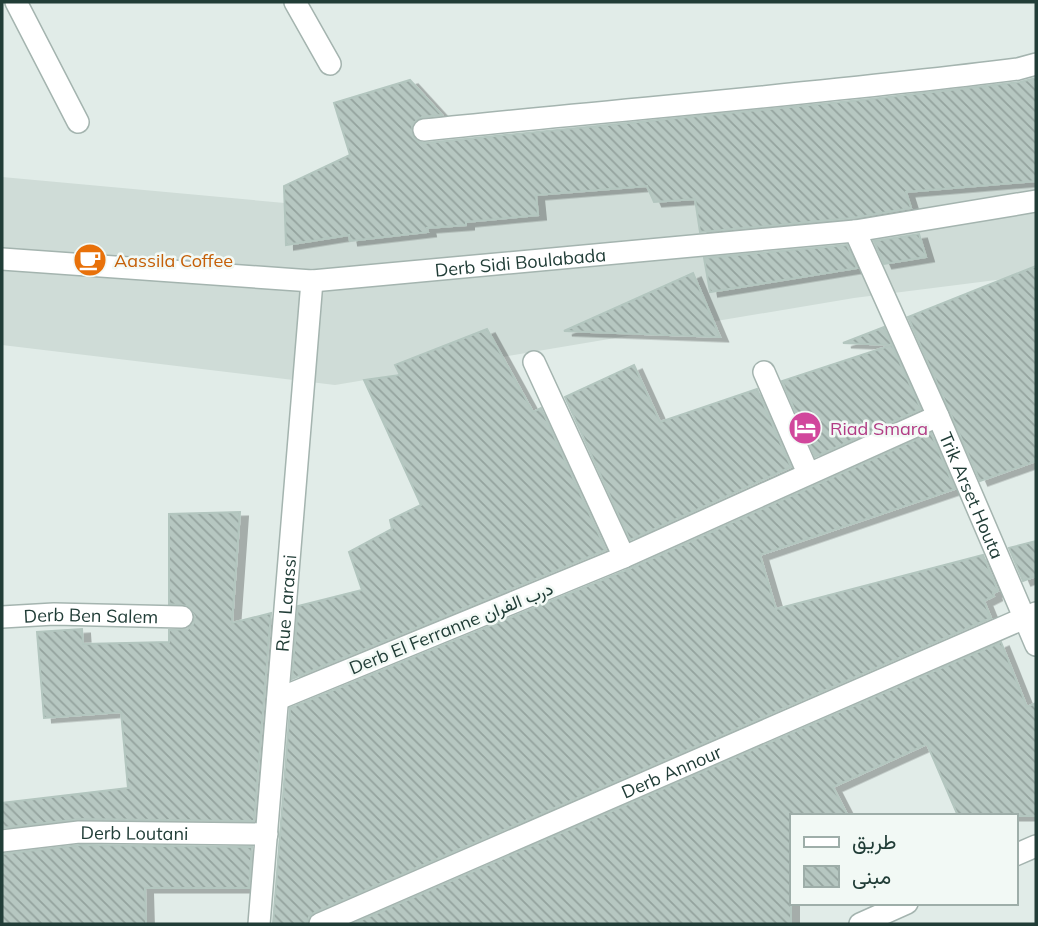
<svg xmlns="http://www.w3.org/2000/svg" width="1038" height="926" font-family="Mulish,Vazirmatn,sans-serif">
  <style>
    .built { fill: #cfdcd7 }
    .building { fill: url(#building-back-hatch); stroke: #b3c6bf; stroke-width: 2; filter: url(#shadow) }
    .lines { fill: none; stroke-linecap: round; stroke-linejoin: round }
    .minor-casing { stroke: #a4b4af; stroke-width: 24 }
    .minor { stroke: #fff; stroke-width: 21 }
    .labels { text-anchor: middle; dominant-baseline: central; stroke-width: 5; stroke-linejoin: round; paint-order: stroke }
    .food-label { font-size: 18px; fill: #c56008; stroke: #f2f9f5; text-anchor: start }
    .street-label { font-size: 18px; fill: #213d37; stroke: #f2f9f5 }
    .hotel-label { font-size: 18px; fill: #b23c85; stroke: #f2f9f5; text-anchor: start }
  </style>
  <defs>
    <pattern id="building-back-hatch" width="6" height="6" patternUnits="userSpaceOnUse" patternTransform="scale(1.75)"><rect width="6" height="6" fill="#b6c7c1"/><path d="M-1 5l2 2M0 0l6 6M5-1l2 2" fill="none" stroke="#94a39e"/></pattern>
    <filter id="shadow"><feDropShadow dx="8" dy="4.5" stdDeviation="0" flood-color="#0004"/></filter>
  </defs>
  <rect width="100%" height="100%" fill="#e1ece8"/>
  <path class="built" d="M 1036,145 L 1036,275 L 854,298 L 335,385 L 2,345 L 2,177 L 307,205 Z"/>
  <path class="building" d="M 1036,78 L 1036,181 L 906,192 L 911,208 L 853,218 L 700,232 L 695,199 L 654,202 L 647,186 L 536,195 L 538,215 L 466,222 L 466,225 L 427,228 L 428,232 L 350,241 L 349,235 L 286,245 L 284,186 L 350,155 L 334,103 L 410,80 L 442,115 L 422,117 L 412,124 L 413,137 L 418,142 L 425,143 L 871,99 L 1020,82 Z
    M 919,234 L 926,257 L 884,264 L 874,241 Z
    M 847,245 L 857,268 L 710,292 L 704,258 Z
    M 1036,266 L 1036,461 L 980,481 L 908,317 Z
    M 693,273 L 720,337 L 564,331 Z
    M 884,327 L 892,345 L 843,343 Z
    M 487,329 L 533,412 L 541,408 L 606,550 L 292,679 L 298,606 L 362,590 L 349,552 L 392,529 L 390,520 L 421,505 L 364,380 L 400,375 L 395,365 Z
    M 892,345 L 921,409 L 815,457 L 782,381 Z
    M 634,365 L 660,422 L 757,389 L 791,467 L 630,540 L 565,397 Z
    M 931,433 L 955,489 L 760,555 L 776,609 L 983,555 L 998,591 L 993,593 L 994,596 L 984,601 L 991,618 L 315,912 L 309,917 L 307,924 L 273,924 L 290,708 L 629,569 Z
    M 240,512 L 232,623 L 271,613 L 254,821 L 79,819 L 2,828 L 2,803 L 128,788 L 121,712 L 44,718 L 37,632 L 82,629 L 83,644 L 169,642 L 169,630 L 188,629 L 193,624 L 195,617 L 188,606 L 169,604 L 169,514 Z
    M 1036,541 L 1036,576 L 1023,581 L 1009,548 Z
    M 1001,642 L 1027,707 L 1036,703 L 1036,816 L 958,816 L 927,744 L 833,787 L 848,816 L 791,816 L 791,924 L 352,924 Z
    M 80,845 L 252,847 L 249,888 L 145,888 L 146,924 L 2,924 L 2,854 Z"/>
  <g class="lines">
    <defs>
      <g id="minor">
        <path d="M 16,2 L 78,122"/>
        <path d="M 295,2 L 330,64"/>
        <path d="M 424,130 C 622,109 821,94 1018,69 L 1036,64"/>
        <path id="s1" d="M 855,231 L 938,416 L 1036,645"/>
        <path id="s2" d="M 2,259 L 312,281 L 855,231 L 1036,201"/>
        <path d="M 534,362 L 624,557"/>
        <path d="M 764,372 L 808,473"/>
        <path id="s3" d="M 2,617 L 54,614 L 182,617"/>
        <path d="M 278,699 L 624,557 L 938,416"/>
        <path id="s4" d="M 2,841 L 79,832 L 267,834"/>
        <path d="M 1015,855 L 1036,846"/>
        <path id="s5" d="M 259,924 L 312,281"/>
        <path id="s6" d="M 320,924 L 1036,613"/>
        <path d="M 860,924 L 907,903"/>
      </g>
    </defs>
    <use href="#minor" class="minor-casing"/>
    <use href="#minor" class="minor"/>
  </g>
  <defs>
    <symbol id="cafe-disc" viewBox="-11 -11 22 22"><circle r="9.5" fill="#e8710a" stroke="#f2f9f5"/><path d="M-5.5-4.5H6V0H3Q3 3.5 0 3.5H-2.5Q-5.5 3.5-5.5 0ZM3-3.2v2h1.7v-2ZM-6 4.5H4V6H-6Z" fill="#fff"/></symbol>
    <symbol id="hotel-disc" viewBox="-11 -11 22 22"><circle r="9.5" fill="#d1479c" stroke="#f2f9f5"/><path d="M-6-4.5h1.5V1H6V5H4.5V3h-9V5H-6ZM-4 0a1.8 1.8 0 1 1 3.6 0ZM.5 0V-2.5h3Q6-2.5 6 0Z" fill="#fff"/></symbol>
  </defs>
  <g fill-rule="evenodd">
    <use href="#cafe-disc" x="71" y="241" width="38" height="38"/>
    <use href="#hotel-disc" x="786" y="409" width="38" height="38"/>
  </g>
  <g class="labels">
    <g class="food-label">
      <text x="114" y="260">Aassila Coffee</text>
    </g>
    <g class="street-label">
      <text stroke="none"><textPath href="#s2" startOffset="520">Derb Sidi Boulabada</textPath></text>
      <text stroke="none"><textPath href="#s1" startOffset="289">Trik Arset Houta</textPath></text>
      <text stroke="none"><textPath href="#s5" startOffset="322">Rue Larassi</textPath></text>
      <text stroke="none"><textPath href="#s3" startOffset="89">Derb Ben Salem</textPath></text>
      <text transform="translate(451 628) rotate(-22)">Derb El Ferranne درب الفران</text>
      <text stroke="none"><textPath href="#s6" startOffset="383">Derb Annour</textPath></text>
      <text stroke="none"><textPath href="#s4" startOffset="133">Derb Loutani</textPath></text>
    </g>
    <g class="hotel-label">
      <text x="830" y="428">Riad Smara</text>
    </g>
  </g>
  <rect width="1038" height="926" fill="none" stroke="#213d37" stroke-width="7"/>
  <rect x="790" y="814" width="228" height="91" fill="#f2f9f5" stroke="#9eaea9" stroke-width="2"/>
  <rect x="804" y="837" width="35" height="10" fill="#ffffff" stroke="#9eaea9" stroke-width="2"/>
  <text x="852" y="849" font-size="21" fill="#213d37">طريق</text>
  <rect x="804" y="866" width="35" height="21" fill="url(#building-back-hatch)" stroke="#9eaea9" stroke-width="2"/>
  <text x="852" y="884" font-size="21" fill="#213d37">مبنى</text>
</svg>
